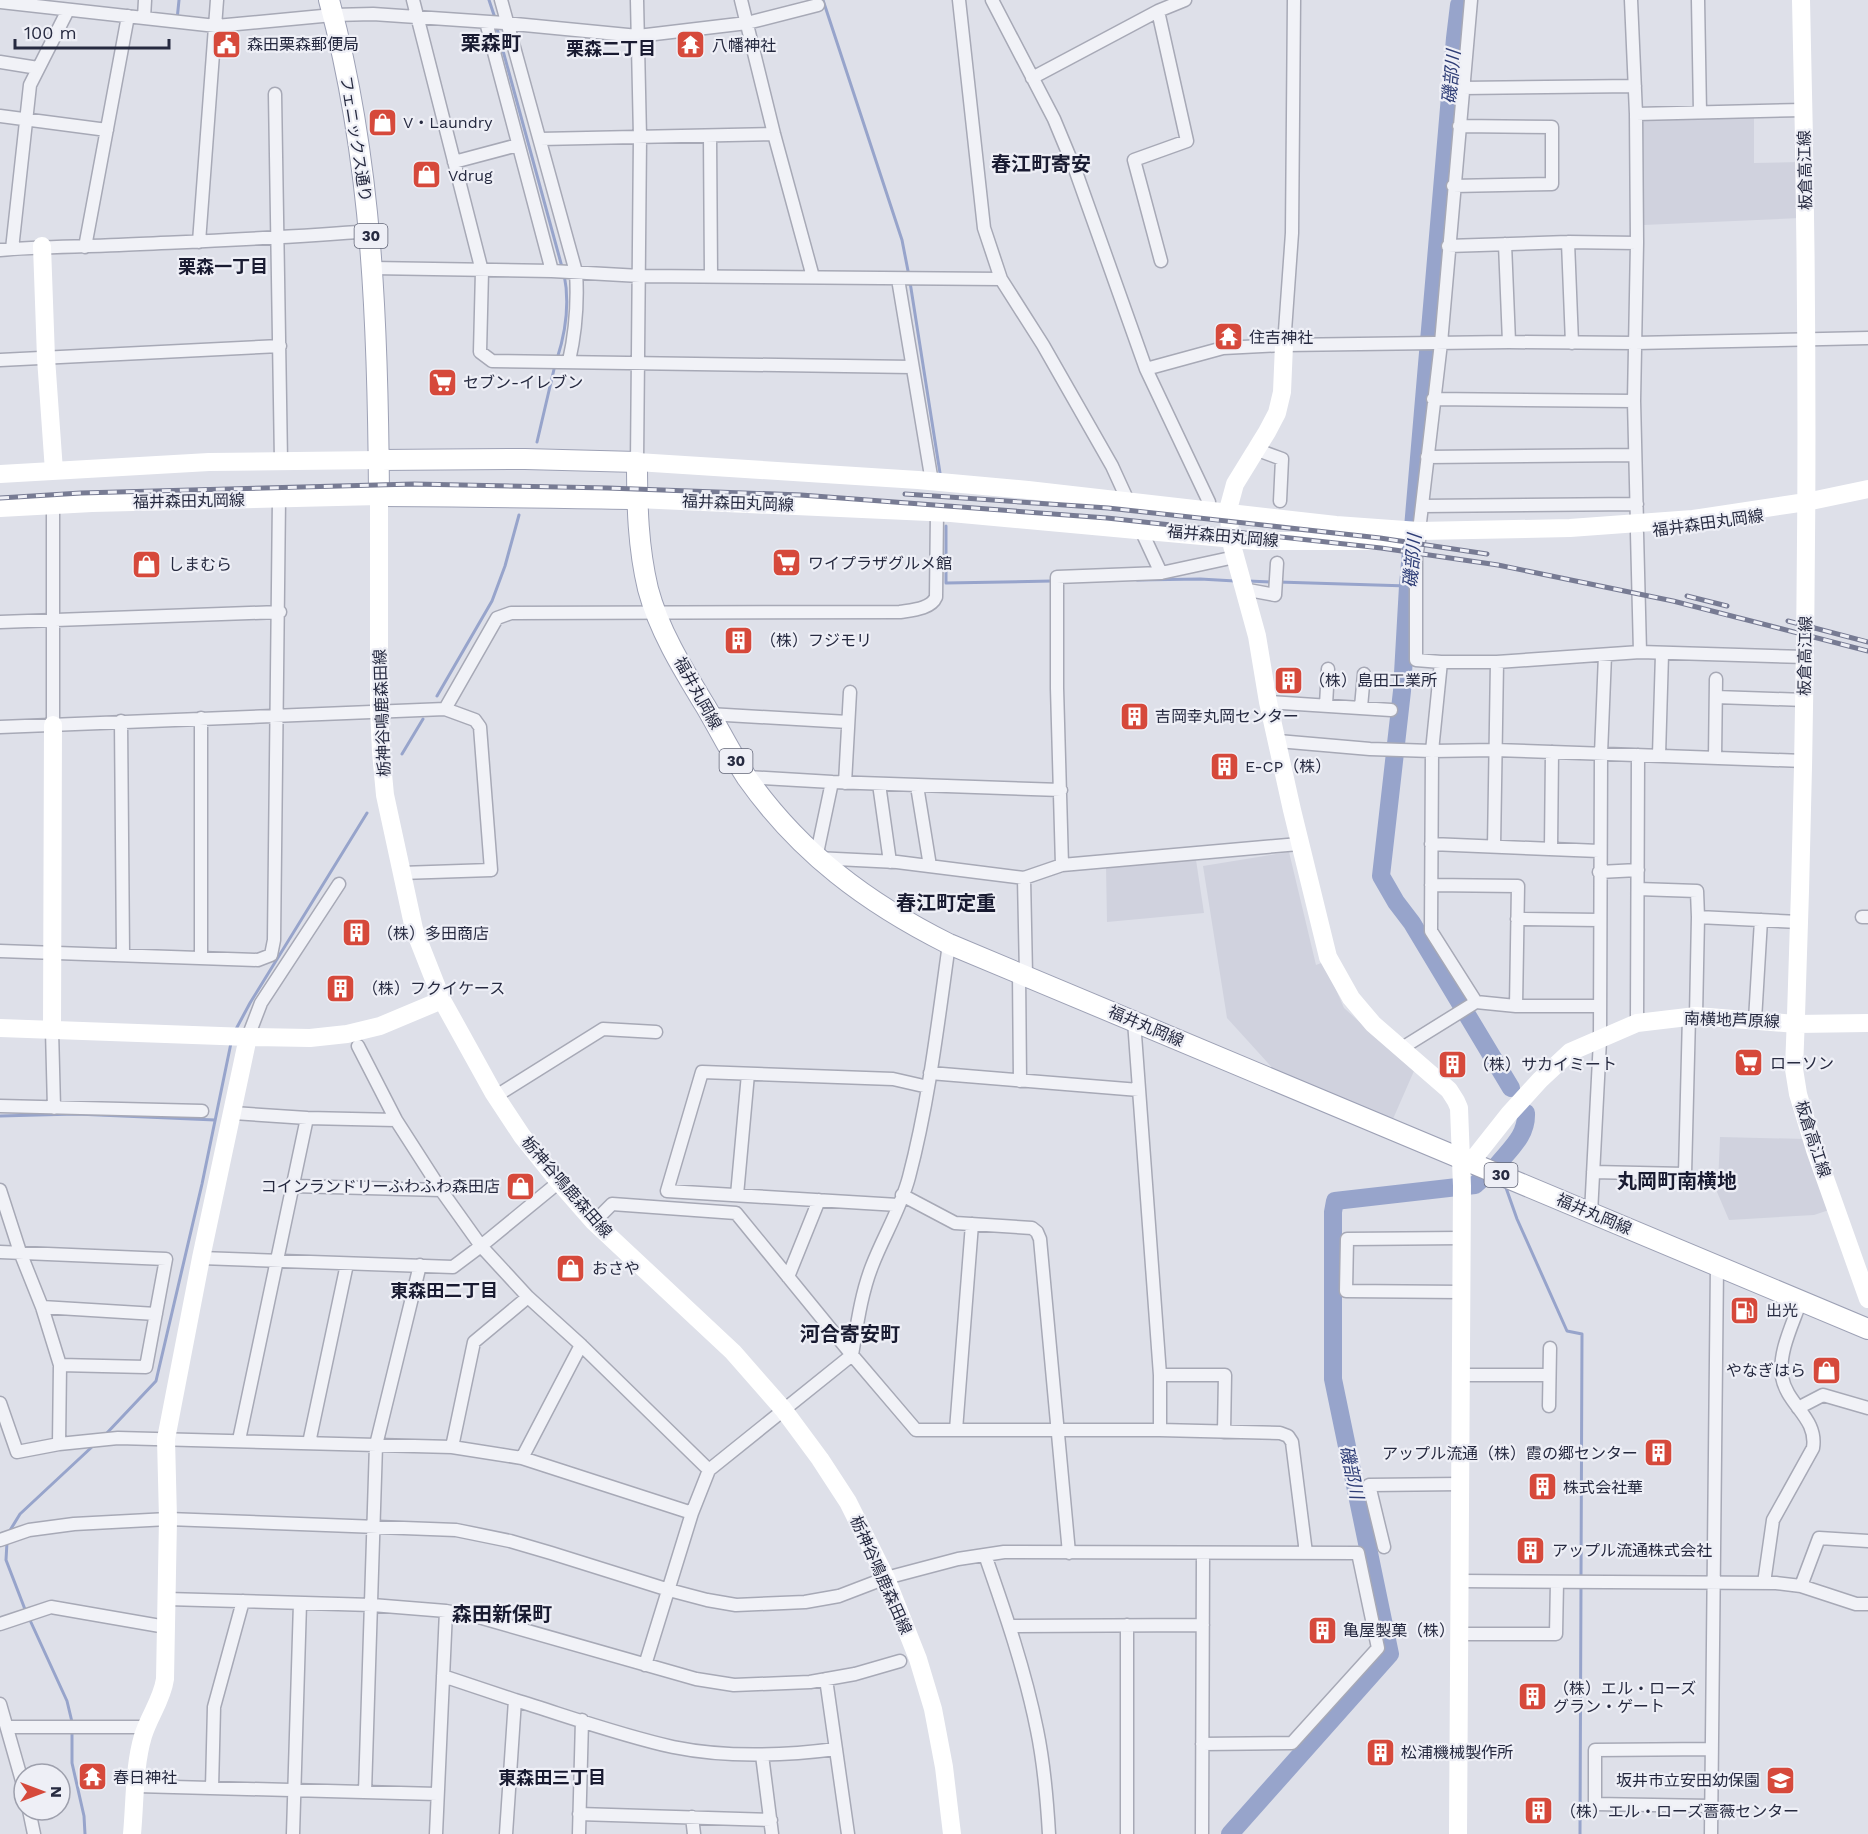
<svg xmlns="http://www.w3.org/2000/svg" width="1868" height="1834" font-family="'Work Sans','Noto Sans JP',sans-serif">
  <style>
    .built { fill: #d0d2de }
    .lines { fill: none; stroke-linecap: round; stroke-linejoin: round }
    .stream { stroke: #97a4cb; stroke-width: 3 }
    .river { stroke: #97a4cb; stroke-width: 18 }
    .street-casing { stroke: #a7a9b6; stroke-width: 15 }
    .primary-casing { stroke: #9da1b5; stroke-width: 22 }
    .street { stroke: #f1f2f7; stroke-width: 12 }
    .secondary { stroke: #fff; stroke-width: 18 }
    .primary { stroke: #fff; stroke-width: 20 }
    .rail-casing { stroke: #777b93; stroke-width: 5 }
    .rail { stroke: #eeeff6; stroke-width: 3; stroke-dasharray: 9; stroke-linecap: butt }
    .labels { text-anchor: middle; dominant-baseline: central; stroke-width: 4.5; stroke-linejoin: round; paint-order: stroke }
    .shield { fill: #eeeff6; stroke: #626577; stroke-width: 1.5 }
    .shield-label { font-size: 15px; font-weight: bold; fill: #262a40 }
    .poi-label { font-size: 16px; fill: #262a40; stroke: #eeeff6; text-anchor: start }
    .street-label { font-size: 16px; fill: #262a40; stroke: #eeeff6 }
    .neighbourhood-label { font-size: 18px; font-weight: bold; fill: #191b31; stroke: #eeeff6 }
    .water-label { font-size: 18px; font-style: italic; fill: #2e3d76; stroke: #eeeff6 }
    .quarter-label { font-size: 20px; font-weight: bold; fill: #191b31; stroke: #eeeff6 }
  </style>
  <rect width="100%" height="100%" fill="#dee0e9"/>
  <path class="built" d="M 1754,116 L 1754,163 L 1801,162 L 1800,218 L 1644,225 L 1642,118 Z
    M 1289,852 L 1316,965 L 1324,962 L 1344,1008 L 1414,1071 L 1393,1119 L 1276,1072 L 1227,1018 L 1203,866 Z
    M 1196,860 L 1204,913 L 1107,922 L 1106,866 Z
    M 1720,1137 L 1805,1139 L 1832,1209 L 1814,1215 L 1729,1220 L 1714,1185 L 1718,1184 Z"/>
  <g class="lines">
    <path class="stream" d="M 489,0 L 495,18
      M 823,0 L 902,240 L 909,276
      M 177,20 L 179,0
      M 496,25 L 562,267
      M 910,282 L 940,473
      M 557,359 C 566,331 570,303 564,274
      M 537,442 L 555,365
      M 946,526 L 946,583 L 1052,581
      M 1137,580 L 1200,579 L 1235,581
      M 1248,581 L 1271,582
      M 1278,582 L 1408,586
      M 437,696 L 492,601 L 505,566 L 519,515
      M 402,754 L 423,719
      M 235,1031 L 250,1003 L 367,813
      M 0,1116 L 76,1114 L 215,1120
      M 1505,1185 L 1517,1219 L 1567,1331 L 1582,1334 L 1581,1577
      M 106,1434 L 156,1381 L 202,1184 L 231,1043
      M 9,1532 L 20,1514 L 94,1445
      M 7,1542 L 6,1560 L 26,1612
      M 29,1618 L 67,1701 L 72,1722
      M 72,1729 L 72,1763 L 84,1816 L 85,1834
      M 1580,1834 L 1581,1584"/>
    <path class="river" d="M 1464,0 L 1459,5 L 1455,38 L 1408,586 L 1402,691 L 1381,876 L 1396,902 L 1412,923 L 1511,1088
      M 1498,1164 C 1511,1148 1527,1135 1526,1113
      M 1230,1834 L 1390,1654 L 1333,1379 L 1333,1212 L 1335,1201 L 1475,1185 L 1485,1176"/>
    <defs>
      <path id="street" d="M 413,0 L 482,271 L 480,352 L 492,361 L 912,367
        M 501,0 L 576,272 C 578,303 576,330 569,361
        M 637,0 L 640,137 L 637,462
        M 741,0 L 774,134 L 813,277
        M 959,0 L 984,228 L 1001,279 L 1043,345 L 1112,466 L 1128,501
        M 992,0 L 1054,119 L 1076,172 L 1146,369 L 1209,502 L 1209,511
        M 1631,0 L 1636,114 L 1637,243 L 1634,401 L 1637,524
        M 1698,0 L 1700,112
        M 0,2 L 216,26 L 333,15 L 373,14 L 504,23 L 638,36 L 747,23 L 818,5
        M 1158,11 L 1187,141 L 1134,160 L 1161,261
        M 144,18 L 145,0
        M 486,22 L 552,271
        M 0,62 L 38,68
        M 1032,78 L 1158,11 L 1185,0
        M 1462,88 L 1635,86
        M 275,94 L 281,461
        M 1636,114 L 1804,110
        M 0,116 L 107,130
        M 710,136 L 711,276
        M 540,139 L 774,134
        M 454,162 L 518,145
        M 1453,186 L 1552,184 L 1552,127 L 1459,126
        M 199,242 L 217,0
        M 1568,242 L 1572,343
        M 1505,244 L 1509,342
        M 1448,246 L 1568,242 L 1637,243
        M 85,247 L 128,16
        M 12,249 L 30,85 L 68,10
        M 0,250 C 40,246 79,247 119,245 C 203,241 287,238 370,231
        M 372,268 L 552,271 L 640,276 L 1001,279
        M 898,279 L 932,482
        M 1284,345 L 1292,233 L 1294,0
        M 0,360 L 280,346
        M 1146,369 L 1223,348 L 1284,345 L 1509,342 L 1635,343 L 1868,338
        M 1433,399 L 1634,401
        M 1255,449 L 1282,459 L 1280,501
        M 1427,457 L 1635,455
        M 1422,506 L 1637,504
        M 1141,530 L 1161,573
        M 1419,531 L 1441,343 L 1471,0
        M 1637,533 L 1640,652
        M 1419,540 L 1416,557 L 1416,660 L 1441,662 L 1497,662 L 1640,652 L 1806,657
        M 1243,589 L 1275,595 L 1277,563
        M 0,622 L 280,612
        M 1441,662 L 1432,751 L 1431,931 L 1476,1002
        M 1716,697 L 1805,700
        M 1268,702 L 1391,710
        M 1326,705 L 1328,669
        M 1361,707 L 1364,674
        M 445,709 L 497,618 L 511,613 L 900,612 C 912,610 931,609 936,597 L 937,512
        M 709,714 L 848,722
        M 121,721 L 123,954
        M 53,725 L 53,505
        M 0,727 L 445,709 L 475,720 L 480,727 L 491,870 L 401,873
        M 1278,741 L 1370,749 L 1432,751 L 1495,750 L 1804,761
        M 1659,755 L 1662,654
        M 1715,758 L 1716,679
        M 747,777 L 832,782
        M 845,783 L 850,692
        M 879,784 L 890,862
        M 917,786 L 930,866
        M 1431,844 L 1599,851
        M 1494,847 L 1497,662
        M 1551,849 L 1552,752
        M 1062,865 L 1057,688 L 1057,577 L 1161,573 L 1235,557
        M 1599,872 L 1638,870
        M 1024,878 L 897,862 L 816,858 L 832,782 L 1061,790
        M 1431,885 L 1518,886 L 1516,1006
        M 1638,889 L 1697,891 L 1698,917 L 1696,1016
        M 1698,917 L 1799,922
        M 1862,917 L 1868,917
        M 1517,919 L 1599,920
        M 0,951 L 258,960 L 271,955 L 274,940 L 279,498
        M 201,957 L 201,718
        M 1019,972 L 1020,1081
        M 1026,975 L 1024,878 L 1062,865 L 1299,844
        M 1755,1020 L 1761,920
        M 1134,1021 L 1160,1375 L 1160,1430
        M 1637,1023 L 1638,755
        M 52,1030 L 54,1108
        M 248,1037 L 261,1003 L 339,884
        M 358,1046 L 396,1120
        M 1402,1048 L 1476,1002 L 1516,1006 L 1600,1006
        M 930,1073 L 1139,1090
        M 496,1096 L 603,1029 L 656,1032
        M 0,1106 L 202,1111
        M 233,1113 L 307,1118
        M 1593,1172 L 1685,1174 L 1689,1016
        M 293,1186 L 441,1190
        M 0,1190 L 20,1252 L 42,1307 L 60,1365 L 59,1444
        M 737,1195 L 748,1074
        M 902,1195 L 955,1223 L 1032,1228 L 1037,1232 L 1040,1239 L 1069,1553
        M 898,1205 L 667,1191 L 702,1072 L 893,1079 L 928,1087
        M 1591,1213 L 1600,1040 L 1601,754 L 1605,655
        M 594,1222 L 612,1204 L 736,1213 L 852,1355 L 916,1430 L 1160,1430 L 1280,1433 L 1288,1436 L 1292,1442 L 1306,1553
        M 0,1252 L 166,1259 L 146,1367 L 60,1365
        M 201,1258 L 453,1267 L 481,1246 L 559,1182
        M 788,1277 L 819,1200
        M 1462,1292 L 1346,1291 L 1347,1239 L 1462,1238
        M 42,1307 L 156,1314
        M 1160,1375 L 1225,1375 L 1224,1432
        M 1461,1375 L 1549,1375
        M 0,1403 L 17,1452 L 59,1444 L 118,1438 L 452,1447 L 522,1458 L 692,1513
        M 1549,1406 L 1550,1348
        M 1798,1408 L 1823,1395 L 1868,1408
        M 956,1430 L 972,1224
        M 239,1440 L 307,1118 L 396,1120 L 441,1190 L 481,1246 L 528,1297 L 581,1345 L 709,1470
        M 309,1443 L 347,1264
        M 452,1447 L 474,1342 L 528,1297
        M 522,1458 L 581,1345
        M 0,1540 L 29,1530 L 74,1524 L 168,1519 L 456,1530 L 510,1541 L 551,1553 L 669,1590 L 707,1600 L 736,1605 L 805,1602 L 839,1596 L 886,1578 L 958,1559 L 1004,1552 L 1358,1553 L 1378,1648 L 1292,1743 L 1202,1744
        M 1384,1547 L 1369,1485 L 1461,1484
        M 985,1555 C 1005,1612 1025,1670 1037,1730 C 1044,1764 1047,1799 1049,1834
        M 1461,1581 L 1776,1583 L 1801,1586 L 1856,1604 L 1868,1604
        M 1764,1583 L 1773,1520 L 1813,1448 C 1818,1418 1787,1405 1782,1377 C 1778,1352 1793,1324 1801,1300
        M 1801,1586 L 1819,1538 L 1868,1541
        M 167,1599 L 372,1605 L 446,1611 L 482,1618 L 696,1679 L 734,1685 L 810,1682 L 855,1674 L 900,1661
        M 0,1624 L 51,1607 L 166,1627
        M 1010,1626 L 1203,1625
        M 1460,1634 L 1556,1634 L 1557,1582
        M 645,1665 L 692,1513 L 709,1470 L 852,1355 C 857,1325 861,1294 872,1266 C 883,1237 901,1208 909,1177 C 929,1101 938,1022 949,944
        M 443,1676 L 515,1700 L 506,1834
        M 826,1679 L 848,1834
        M 515,1700 C 567,1716 619,1735 673,1747 C 727,1758 782,1756 836,1749
        M 0,1704 L 24,1788
        M 7,1727 L 146,1727
        M 762,1755 L 772,1834
        M 137,1786 L 437,1794
        M 212,1788 L 214,1707 L 243,1601
        M 365,1792 L 376,1445 L 420,1265
        M 1711,1806 L 1595,1804 L 1595,1750 L 1712,1749
        M 29,1810 L 34,1834
        M 579,1814 L 771,1820
        M 692,1817 L 694,1834
        M 293,1834 L 300,1603
        M 436,1834 L 446,1611
        M 579,1834 L 582,1720
        M 1127,1834 L 1127,1625
        M 1202,1834 L 1203,1553
        M 1711,1834 L 1717,1265"/>
      <path id="primary" d="M 329,0 C 373,162 378,330 379,496 C 465,496 551,498 637,499
        M 379,460 L 525,459 L 637,462 C 637,506 638,547 648,589 C 659,631 684,671 706,707 C 720,731 732,755 747,778 C 800,853 867,903 949,944 L 1868,1329"/>
    </defs>
    <use href="#street" class="street-casing"/>
    <use href="#primary" class="primary-casing"/>
    <use href="#street" class="street"/>
    <path class="secondary" d="M 1801,0 C 1810,356 1808,713 1794,1069 L 1798,1094 L 1815,1150 L 1868,1299
      M 42,246 L 46,358 L 54,471
      M 1284,345 L 1282,392 L 1277,413 L 1267,432 L 1235,484 L 1229,506 L 1230,538 L 1257,636 L 1268,702 L 1292,810 L 1328,957 L 1351,998 L 1373,1024 L 1449,1090 L 1456,1101 L 1459,1108 L 1462,1186 L 1458,1834
      M 637,462 L 918,480 L 1028,490 L 1336,525 L 1419,531 L 1570,528 L 1693,519 L 1806,502 L 1868,489
      M 0,474 L 209,462 L 379,460
      M 637,499 L 951,513 L 1256,541 L 1396,541
      M 0,508 L 92,503 L 379,496 L 379,710 L 381,752 L 385,795 L 414,929 L 442,1000 L 493,1092 L 522,1136 L 559,1182 L 594,1222 L 733,1352 L 783,1409 L 820,1459 L 848,1502 L 886,1578 L 918,1659 L 933,1709 L 944,1767 L 952,1834
      M 0,1028 L 248,1037 L 310,1038 L 347,1034 L 380,1026 L 442,1000
      M 52,1030 L 53,725
      M 1471,1162 L 1509,1114 L 1540,1080 L 1570,1052 L 1637,1023 L 1696,1016 L 1796,1024 L 1868,1023
      M 132,1834 C 135,1802 134,1766 143,1736 C 149,1716 162,1700 165,1679 L 168,1519 L 166,1439 L 201,1258 L 248,1037"/>
    <use href="#primary" class="primary"/>
    <defs>
      <path id="rail" d="M 905,494 L 1108,508 L 1380,538 L 1487,554
        M 0,498 L 81,493 L 414,484 L 608,488 L 801,495 L 1107,518 L 1381,548 L 1498,565 L 1673,601 L 1868,651
        M 1687,596 L 1727,606
        M 1788,621 L 1868,642"/>
    </defs>
    <use href="#rail" class="rail-casing"/>
    <use href="#rail" class="rail"/>
  </g>
  <defs>
    <symbol id="civic-square" viewBox="-11 -11 22 22"><rect x="-9" y="-9" width="18" height="18" rx="4" fill="#d6493b" stroke="#eeeff6"/><path d="M-.6-6.5H3V-4.5H.6V-3L4-1V1h2V6H-6V1h2V-1L-.6-3ZM-1.2 2.5V6h2.4V2.5Z" fill="#fff"/></symbol>
    <symbol id="temple-square" viewBox="-11 -11 22 22"><rect x="-9" y="-9" width="18" height="18" rx="4" fill="#d6493b" stroke="#eeeff6"/><path d="M0-6L5-2H3V0L6.5 2.5H4V6H1.5V3h-3V6H-4V2.5H-6.5L-3 0V-2H-5Z" fill="#fff"/></symbol>
    <symbol id="shop-square" viewBox="-11 -11 22 22"><rect x="-9" y="-9" width="18" height="18" rx="4" fill="#d6493b" stroke="#eeeff6"/><path d="M-5-2.5h2.3a2.7 3.5 0 0 1 5.4 0H5L5.5 6h-11ZM-1.5-2.5h3a1.5 2.3 0 0 0-3 0Z" fill="#fff"/></symbol>
    <symbol id="supermarket-square" viewBox="-11 -11 22 22"><rect x="-9" y="-9" width="18" height="18" rx="4" fill="#d6493b" stroke="#eeeff6"/><path d="M-6-5.5h2.5l.6 2H6L4.5 2H-2.5L-4.4-4H-6ZM-1.5 3.2a1.3 1.3 0 1 0 .1 0ZM3 3.2a1.3 1.3 0 1 0 .1 0Z" fill="#fff"/></symbol>
    <symbol id="building-square" viewBox="-11 -11 22 22"><rect x="-9" y="-9" width="18" height="18" rx="4" fill="#d6493b" stroke="#eeeff6"/><path d="M-4-6H4V6H1V3H-1V6H-4ZM-2.5-4.3h1.7v1.8h-1.7ZM.8-4.3h1.7v1.8H.8ZM-2.5-1h1.7V.8h-1.7ZM.8-1h1.7V.8H.8Z" fill="#fff"/></symbol>
    <symbol id="fuel-square" viewBox="-11 -11 22 22"><rect x="-9" y="-9" width="18" height="18" rx="4" fill="#d6493b" stroke="#eeeff6"/><path d="M-5.5-6h7V0h2V4h1.3V-2.5L3-4.5l.8-.8L6-3V5H2.5V1h-1V6h-7ZM-4.2-4.7v3.2H.2V-4.7Z" fill="#fff"/></symbol>
    <symbol id="school-square" viewBox="-11 -11 22 22"><rect x="-9" y="-9" width="18" height="18" rx="4" fill="#d6493b" stroke="#eeeff6"/><path d="M0-5L7-2L0 1L-7-2ZM-4 1L0 2.5L4 1V4Q0 6-4 4Z" fill="#fff"/></symbol>
  </defs>
  <g fill-rule="evenodd">
    <use href="#civic-square" x="210" y="28" width="33" height="33"/>
    <use href="#temple-square" x="674" y="28" width="33" height="33"/>
    <use href="#shop-square" x="366" y="106" width="33" height="33"/>
    <use href="#shop-square" x="410" y="158" width="33" height="33"/>
    <use href="#temple-square" x="1212" y="320" width="33" height="33"/>
    <use href="#supermarket-square" x="426" y="366" width="33" height="33"/>
    <use href="#supermarket-square" x="770" y="546" width="33" height="33"/>
    <use href="#shop-square" x="130" y="548" width="33" height="33"/>
    <use href="#building-square" x="722" y="624" width="33" height="33"/>
    <use href="#building-square" x="1272" y="664" width="33" height="33"/>
    <use href="#building-square" x="1118" y="700" width="33" height="33"/>
    <use href="#building-square" x="1208" y="750" width="33" height="33"/>
    <use href="#building-square" x="340" y="916" width="33" height="33"/>
    <use href="#building-square" x="324" y="972" width="33" height="33"/>
    <use href="#supermarket-square" x="1732" y="1046" width="33" height="33"/>
    <use href="#building-square" x="1436" y="1048" width="33" height="33"/>
    <use href="#shop-square" x="504" y="1170" width="33" height="33"/>
    <use href="#shop-square" x="554" y="1252" width="33" height="33"/>
    <use href="#fuel-square" x="1728" y="1294" width="33" height="33"/>
    <use href="#shop-square" x="1810" y="1354" width="33" height="33"/>
    <use href="#building-square" x="1642" y="1436" width="33" height="33"/>
    <use href="#building-square" x="1526" y="1470" width="33" height="33"/>
    <use href="#building-square" x="1514" y="1534" width="33" height="33"/>
    <use href="#building-square" x="1306" y="1614" width="33" height="33"/>
    <use href="#building-square" x="1516" y="1680" width="33" height="33"/>
    <use href="#building-square" x="1364" y="1736" width="33" height="33"/>
    <use href="#temple-square" x="76" y="1760" width="33" height="33"/>
    <use href="#school-square" x="1764" y="1764" width="33" height="33"/>
    <use href="#building-square" x="1522" y="1794" width="33" height="33"/>
  </g>
  <g class="labels">
    <g class="shield">
      <rect x="354.5" y="224" width="33" height="24" rx="4.5"/>
      <rect x="719.5" y="749" width="33" height="24" rx="4.5"/>
      <rect x="1484.5" y="1163" width="33" height="24" rx="4.5"/>
    </g>
    <g class="shield-label">
      <text x="371" y="236">30</text>
      <text x="736" y="761">30</text>
      <text x="1501" y="1175">30</text>
    </g>
    <g class="poi-label">
      <text x="247" y="44">森田栗森郵便局</text>
      <text x="712" y="45">八幡神社</text>
      <text x="403" y="122">V・Laundry</text>
      <text x="448" y="175">Vdrug</text>
      <text x="1249" y="337">住吉神社</text>
      <text x="463" y="382">セブン-イレブン</text>
      <text x="808" y="563">ワイプラザグルメ館</text>
      <text x="168" y="564">しまむら</text>
      <text x="760" y="640">（株）フジモリ</text>
      <text x="1309" y="680">（株）島田工業所</text>
      <text x="1155" y="716">吉岡幸丸岡センター</text>
      <text x="1245" y="766">E-CP（株）</text>
      <text x="377" y="933">（株）多田商店</text>
      <text x="362" y="988">（株）フクイケース</text>
      <text x="1770" y="1063">ローソン</text>
      <text x="1473" y="1064">（株）サカイミート</text>
      <text x="500" y="1186" text-anchor="end">コインランドリーふわふわ森田店</text>
      <text x="592" y="1268">おさや</text>
      <text x="1766" y="1310">出光</text>
      <text x="1806" y="1370" text-anchor="end">やなぎはら</text>
      <text x="1638" y="1453" text-anchor="end">アップル流通（株）霞の郷センター</text>
      <text x="1563" y="1487">株式会社華</text>
      <text x="1552" y="1550">アップル流通株式会社</text>
      <text x="1343" y="1630">亀屋製菓（株）</text>
      <text x="1553" y="1688">（株）エル・ローズ<tspan x="1553" dy="18">グラン・ゲート</tspan></text>
      <text x="1401" y="1752">松浦機械製作所</text>
      <text x="113" y="1777">春日神社</text>
      <text x="1760" y="1780" text-anchor="end">坂井市立安田幼保園</text>
      <text x="1560" y="1811">（株）エル・ローズ薔薇センター</text>
    </g>
    <g class="street-label">
      <text transform="translate(356 139) rotate(81)">フェニックス通り</text>
      <text transform="translate(1805 170) rotate(-91)">板倉高江線</text>
      <text transform="translate(189 501) rotate(-1)">福井森田丸岡線</text>
      <text transform="translate(738 503) rotate(2)">福井森田丸岡線</text>
      <text transform="translate(1708 523) rotate(-8)">福井森田丸岡線</text>
      <text transform="translate(1223 536) rotate(5)">福井森田丸岡線</text>
      <text transform="translate(1805 656) rotate(-89)">板倉高江線</text>
      <text transform="translate(698 693) rotate(61)">福井丸岡線</text>
      <text transform="translate(382 713) rotate(-92)">栃神谷鳴鹿森田線</text>
      <text transform="translate(1732 1020) rotate(2)">南横地芦原線</text>
      <text transform="translate(1146 1026) rotate(23)">福井丸岡線</text>
      <text transform="translate(1813 1139) rotate(72)">板倉高江線</text>
      <text transform="translate(567 1187) rotate(49)">栃神谷鳴鹿森田線</text>
      <text transform="translate(1594 1214) rotate(23)">福井丸岡線</text>
      <text transform="translate(881 1575) rotate(66)">栃神谷鳴鹿森田線</text>
    </g>
    <g class="neighbourhood-label">
      <text x="611" y="48">栗森二丁目</text>
      <text x="223" y="266">栗森一丁目</text>
      <text x="444" y="1290">東森田二丁目</text>
      <text x="552" y="1777">東森田三丁目</text>
    </g>
    <g class="water-label">
      <text transform="translate(1451 77) rotate(-85)">磯部川</text>
      <text transform="translate(1412 561) rotate(-85)">磯部川</text>
      <text transform="translate(1352 1472) rotate(78)">磯部川</text>
    </g>
    <g class="quarter-label">
      <text x="491" y="43">栗森町</text>
      <text x="1041" y="164">春江町寄安</text>
      <text x="946" y="903">春江町定重</text>
      <text x="1677" y="1181">丸岡町南横地</text>
      <text x="850" y="1334">河合寄安町</text>
      <text x="502" y="1614">森田新保町</text>
    </g>
  </g>
  <g transform="translate(42 1792) rotate(90)"><circle r="28" fill="#eeeff6" stroke="#9ea0ad" stroke-width="1.5"/>
  <path d="M0-4.5L10 22L0 15L-10 22Z" fill="#d6493b"/>
  <text y="-9" font-size="16" font-weight="bold" text-anchor="middle" fill="#262a40">N</text>
  </g>
  <path d="M15 39v9h154v-9" fill="none" stroke="#262a40" stroke-width="3"/>
  <text x="24" y="39" font-size="18" fill="#262a40" stroke="#eeeff6" stroke-width="4.5" paint-order="stroke">100 m</text>
</svg>
